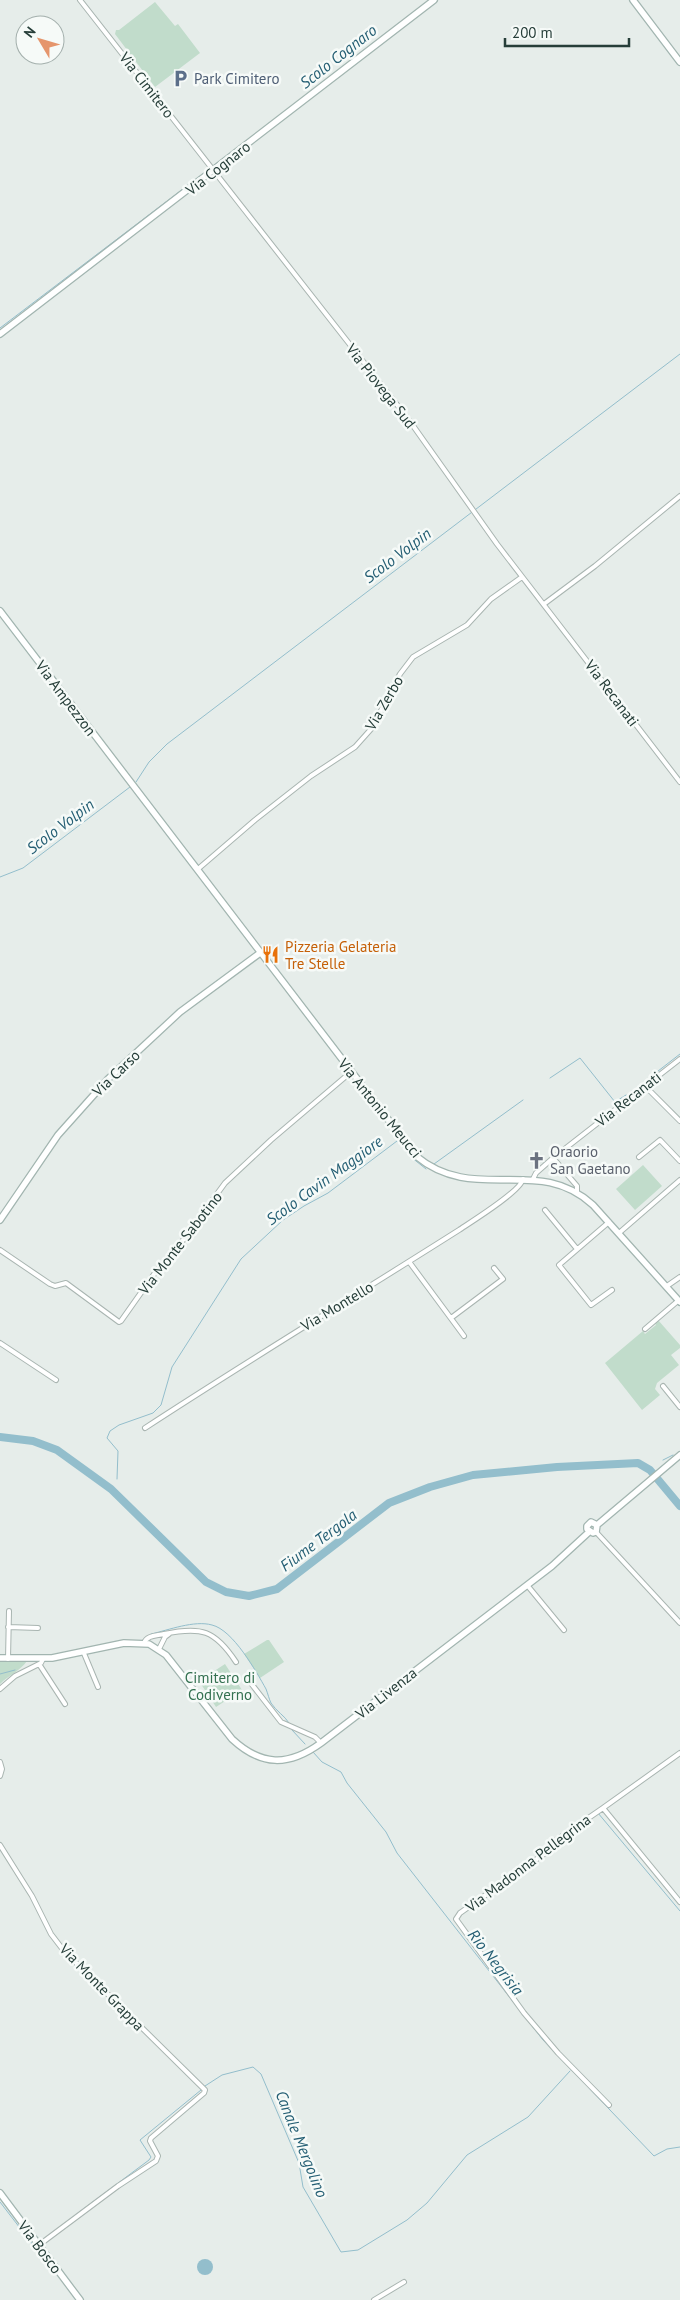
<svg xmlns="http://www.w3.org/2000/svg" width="680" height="2300" font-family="'PT Sans',sans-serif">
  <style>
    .green { fill: #c1dccb }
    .water { fill: #93becc }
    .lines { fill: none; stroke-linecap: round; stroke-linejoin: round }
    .stream { stroke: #93becc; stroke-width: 1 }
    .river { stroke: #93becc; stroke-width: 8 }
    .street-casing { stroke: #a9b5b1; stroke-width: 6 }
    .secondary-casing { stroke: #a2b5b0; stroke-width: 8 }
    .street { stroke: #fff; stroke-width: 4 }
    .secondary { stroke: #fff; stroke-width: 5.5 }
    .labels { text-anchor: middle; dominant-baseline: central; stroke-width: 5; stroke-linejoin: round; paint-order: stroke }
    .service-label { font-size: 15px; fill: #4e5e75; stroke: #f6faf8; text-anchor: start }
    .street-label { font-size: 15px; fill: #263e39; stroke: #f6faf8 }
    .food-label { font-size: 15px; fill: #c56008; stroke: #f6faf8; text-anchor: start }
    .worship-label { font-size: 15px; fill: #5b616d; stroke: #f6faf8; text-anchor: start }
    .park-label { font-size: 15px; fill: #347151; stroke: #f6faf8 }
    .water-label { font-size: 16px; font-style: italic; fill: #255f74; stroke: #f6faf8 }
  </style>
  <rect width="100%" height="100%" fill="#e6edea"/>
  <path class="green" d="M 155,2 L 175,26 L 178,24 L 200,53 L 155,87 L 115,34 L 116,30 L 119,30 Z
    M 643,1165 L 662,1186 L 635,1210 L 616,1189 Z
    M 658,1320 L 680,1345 L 680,1348 L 671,1355 L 679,1365 L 657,1383 L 655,1389 L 660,1395 L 642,1410 L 605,1363 L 643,1331 L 645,1334 L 656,1325 L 654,1322 Z
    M 267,1640 L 269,1640 L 284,1662 L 260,1678 L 244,1654 Z
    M 0,1660 L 27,1661 C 20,1671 9,1675 0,1684 Z
    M 225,1664 L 242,1690 L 216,1707 L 199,1681 Z"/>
  <path class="water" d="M197 2267a8 8 0 1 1 16 0a8 8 0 1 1-16 0Z"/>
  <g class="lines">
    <path class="stream" d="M 397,25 L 429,0
      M 213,166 L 235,150
      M 0,328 L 208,170
      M 136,782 L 149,762 L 167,744 L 680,354
      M 0,877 L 23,868 L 130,787
      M 653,1075 L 680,1054
      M 550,1078 L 580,1058 L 615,1102 L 626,1095
      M 434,1164 L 523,1100
      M 663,1460 L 673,1455
      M 651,1471 L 652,1469
      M 117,1479 L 118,1451 L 107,1438 L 110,1431 L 119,1425 L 153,1413 L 161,1405 L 172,1367 L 241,1259 L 283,1220 L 304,1206 L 328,1193 L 397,1141 L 411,1157 L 426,1169
      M 111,1489 L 112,1487
      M 151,1634 C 169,1630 194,1620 212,1625 C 233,1630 256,1671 266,1689 C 268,1694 269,1699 271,1703 C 276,1711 285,1716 289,1723
      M 0,1674 L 15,1670
      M 292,1730 L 305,1744
      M 313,1752 L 322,1762 L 341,1772 L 347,1783 L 386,1832 L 397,1853 L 543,2040 L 654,2156 L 667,2149 L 680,2147
      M 598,1813 L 680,1911
      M 205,2086 L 222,2075 L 253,2067 L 261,2074 L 299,2163 L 303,2187 L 341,2252 L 358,2250 L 407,2220 L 427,2203 L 467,2155 L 528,2117 L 570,2071
      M 0,2202 L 33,2245
      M 78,2213 L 149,2160 L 151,2157 L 140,2140 L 201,2090"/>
    <path class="river" d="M 0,1437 L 33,1441 L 57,1450 L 111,1489 L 206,1582 L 226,1592 L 249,1596 L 277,1589 L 389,1503 L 430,1487 L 473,1475 L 557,1467 L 638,1463 L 650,1470 L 680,1506"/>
    <defs>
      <path id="street" d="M 80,0 L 409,420 L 497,544 L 680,782
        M 544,604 L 595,566 L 680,496
        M 198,869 L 255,820 L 311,776 L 355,747 L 372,728 L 400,674 L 413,657 L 467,625 L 491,599 L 522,577
        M 645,1086 L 680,1121
        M 639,1157 L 660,1140 L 680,1161
        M 553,1158 L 577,1186 L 577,1192
        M 533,1179 L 536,1173 L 553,1158 L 680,1059
        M 545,1210 L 577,1249
        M 609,1222 L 559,1265 L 591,1305 L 612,1290
        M 619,1233 L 680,1180
        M 0,1250 L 50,1284 L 55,1286 L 66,1283 L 119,1322 L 121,1321 L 157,1270 L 184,1239 L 225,1183 L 271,1140 L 351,1072
        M 410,1263 L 464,1336
        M 667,1286 L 680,1277
        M 451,1318 L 503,1279 L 494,1268
        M 645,1329 L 679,1300
        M 0,1343 L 56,1380
        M 663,1386 L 680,1407
        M 145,1428 C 249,1360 355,1296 459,1230 C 471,1222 521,1191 523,1179
        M 596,1532 L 680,1623
        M 527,1585 L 564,1630
        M 8,1627 L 38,1628
        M 144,1643 C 147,1635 156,1636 164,1634 C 201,1626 215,1630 236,1662
        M 159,1649 L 165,1637 L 169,1634
        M 83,1651 L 98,1687
        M 8,1659 L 9,1611
        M 39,1664 L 65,1704
        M 250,1682 L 281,1722 L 315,1737 L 321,1743
        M 0,1689 L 15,1676 L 41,1663 L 43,1659
        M 0,1762 L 2,1769 L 0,1776
        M 603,1808 L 680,1753
        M 0,1845 L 32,1896 L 51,1934 L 64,1951 L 205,2090 L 204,2093 L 151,2138 L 150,2141 L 158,2156 L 156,2161 L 118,2186 L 39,2245
        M 609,2105 L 558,2053 L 524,2013 L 456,1919 L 460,1913 L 544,1854 L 555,1841 L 603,1808 L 680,1902
        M 374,2300 L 404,2282"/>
      <path id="secondary" d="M 633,0 L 680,62
        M 0,334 L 434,0
        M 0,611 L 416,1156 C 475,1205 538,1154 593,1205 L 680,1302
        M 0,1220 L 58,1135 L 108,1079 L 180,1012 L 260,953
        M 597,1525 L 591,1522 L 587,1526 L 587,1529 L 593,1533 L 596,1532 L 597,1525 L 680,1455
        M 0,1658 L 52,1658 L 124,1643 L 149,1644 L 166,1655 L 232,1739 C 261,1766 288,1767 321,1743 L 552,1566 L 589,1532
        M 0,2193 L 80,2300"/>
    </defs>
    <use href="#street" class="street-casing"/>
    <use href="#secondary" class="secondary-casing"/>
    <use href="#street" class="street"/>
    <use href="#secondary" class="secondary"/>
  </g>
  <defs>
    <symbol id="parking-bare" viewBox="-9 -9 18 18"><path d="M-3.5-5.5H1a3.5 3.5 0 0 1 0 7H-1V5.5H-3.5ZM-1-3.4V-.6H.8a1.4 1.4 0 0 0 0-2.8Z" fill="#5c6f8a" stroke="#f6faf8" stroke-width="2.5" paint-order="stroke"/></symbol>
    <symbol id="restaurant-bare" viewBox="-9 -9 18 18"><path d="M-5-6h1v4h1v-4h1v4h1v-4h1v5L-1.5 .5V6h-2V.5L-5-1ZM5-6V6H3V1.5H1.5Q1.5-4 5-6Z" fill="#e8710a" stroke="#f6faf8" stroke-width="2.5" paint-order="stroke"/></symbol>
    <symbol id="church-bare" viewBox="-9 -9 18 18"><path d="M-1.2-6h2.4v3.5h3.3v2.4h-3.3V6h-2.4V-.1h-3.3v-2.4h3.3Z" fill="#6b7280" stroke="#f6faf8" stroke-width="2.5" paint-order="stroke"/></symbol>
  </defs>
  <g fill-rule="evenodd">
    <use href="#parking-bare" x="168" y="66" width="25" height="25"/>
    <use href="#restaurant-bare" x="258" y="942" width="25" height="25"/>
    <use href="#church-bare" x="524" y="1148" width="25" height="25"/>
  </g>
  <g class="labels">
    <g class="service-label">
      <text x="194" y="78">Park Cimitero</text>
    </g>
    <g class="street-label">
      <text transform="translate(147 85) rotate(52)">Via Cimitero</text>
      <text transform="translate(218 168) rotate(-38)">Via Cognaro</text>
      <text transform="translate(381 386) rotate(52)">Via Piovega Sud</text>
      <text transform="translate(612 693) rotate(53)">Via Recanati</text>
      <text transform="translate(66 698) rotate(53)">Via Ampezzon</text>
      <text transform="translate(384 703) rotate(-60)">Via Zerbo</text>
      <text transform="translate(116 1073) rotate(-44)">Via Carso</text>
      <text transform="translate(628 1099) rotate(-38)">Via Recanati</text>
      <text transform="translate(380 1108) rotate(51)">Via Antonio Meucci</text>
      <text transform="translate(180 1243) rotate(-52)">Via Monte Sabotino</text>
      <text transform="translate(337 1306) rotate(-31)">Via Montello</text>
      <text transform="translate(386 1693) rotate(-38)">Via Livenza</text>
      <text transform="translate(528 1863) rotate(-37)">Via Madonna Pellegrina</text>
      <text transform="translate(102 1987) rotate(46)">Via Monte Grappa</text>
      <text transform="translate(40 2247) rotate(53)">Via Bosco</text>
    </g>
    <g class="food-label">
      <text x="285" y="946">Pizzeria Gelateria<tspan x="285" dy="17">Tre Stelle</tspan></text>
    </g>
    <g class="worship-label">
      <text x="550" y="1151">Oraorio<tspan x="550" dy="17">San Gaetano</tspan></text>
    </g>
    <g class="park-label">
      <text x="220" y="1677">Cimitero di<tspan x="220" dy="17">Codiverno</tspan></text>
    </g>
    <g class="water-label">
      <text transform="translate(338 56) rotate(-38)">Scolo Cognaro</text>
      <text transform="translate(397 555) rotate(-37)">Scolo Volpin</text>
      <text transform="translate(60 826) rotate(-37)">Scolo Volpin</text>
      <text transform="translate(324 1180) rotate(-36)">Scolo Cavin Maggiore</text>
      <text transform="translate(318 1540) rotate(-37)">Fiume Tergola</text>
      <text transform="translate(496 1962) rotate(52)">Rio Negrisia</text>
      <text transform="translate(302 2144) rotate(68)">Canale Mergolino</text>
    </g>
  </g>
  <g transform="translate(40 40) rotate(308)"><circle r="24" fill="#f6faf8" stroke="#a3afac"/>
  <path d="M0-4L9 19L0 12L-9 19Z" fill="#e5956c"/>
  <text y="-8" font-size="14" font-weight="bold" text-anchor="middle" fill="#263e39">N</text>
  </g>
  <path d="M505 38v8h124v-8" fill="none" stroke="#263e39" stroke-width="2.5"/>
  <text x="512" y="38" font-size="15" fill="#263e39" stroke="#f6faf8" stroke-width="4" paint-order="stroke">200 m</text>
</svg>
